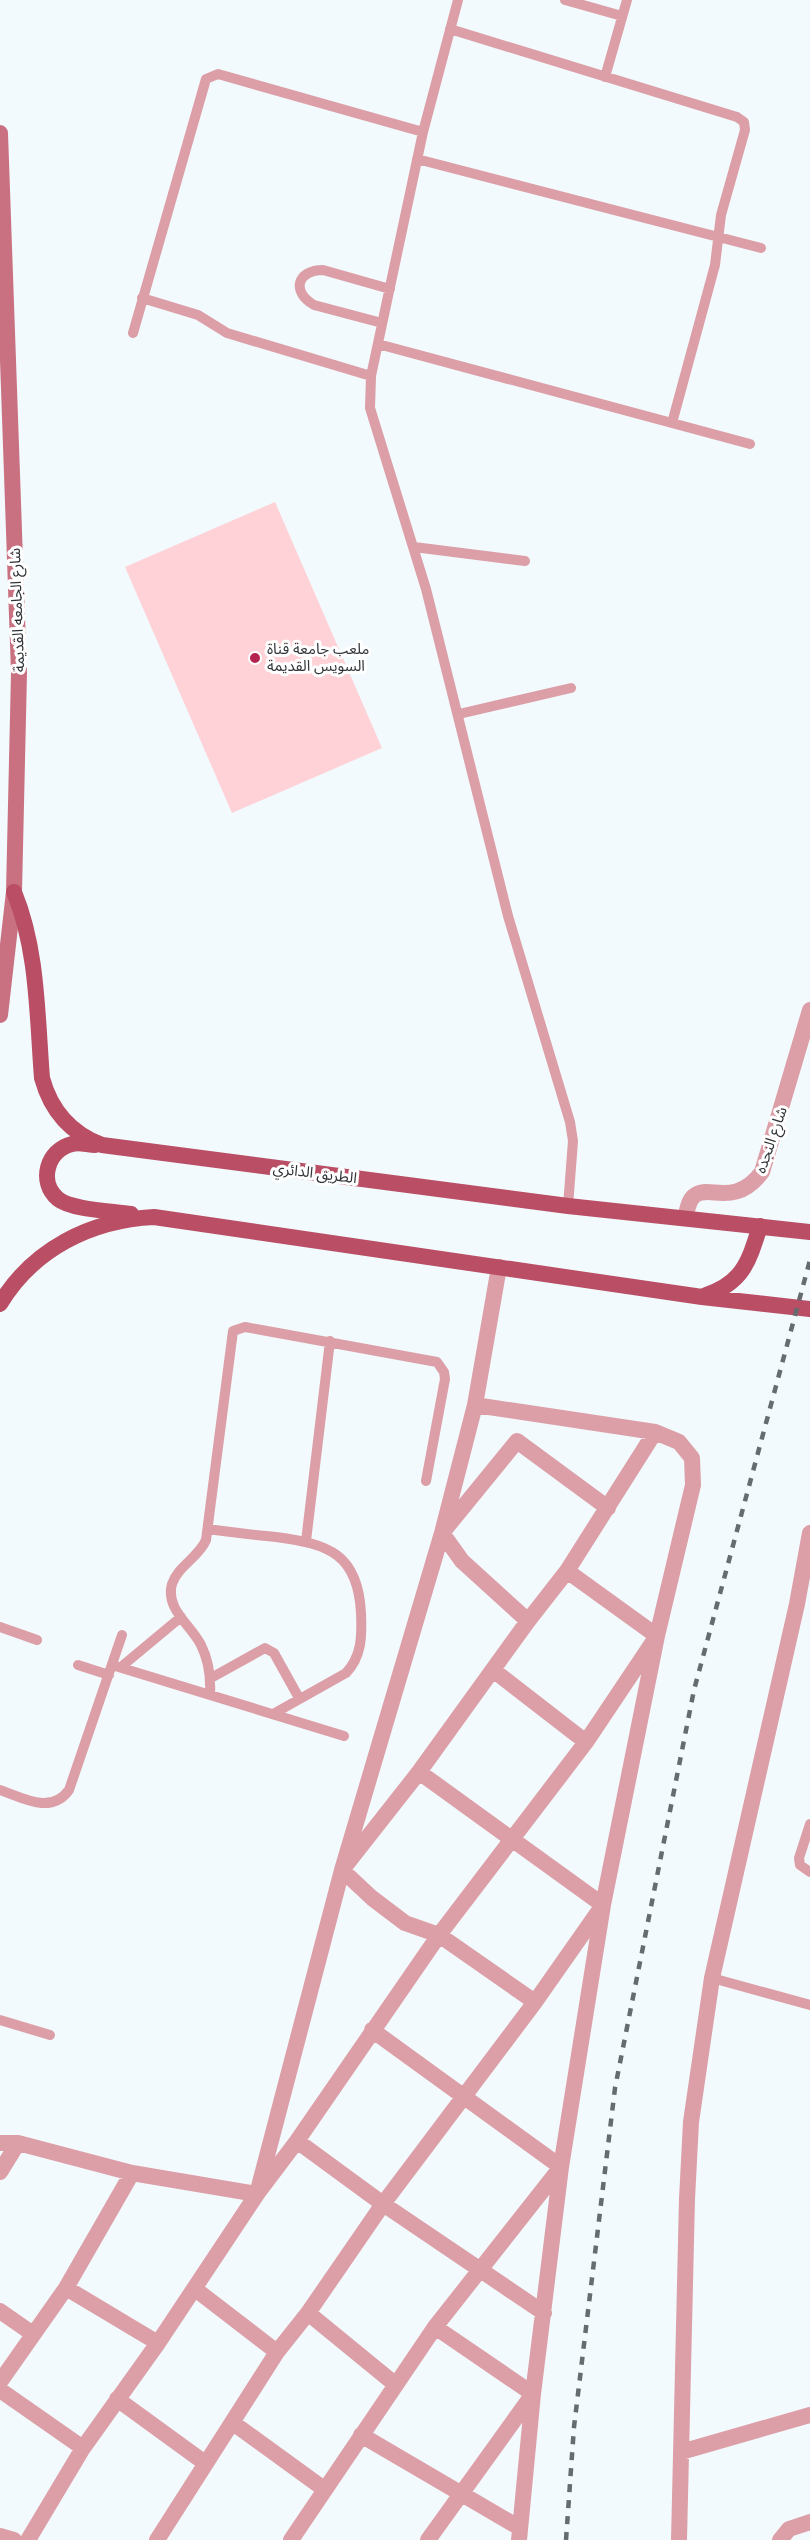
<svg xmlns="http://www.w3.org/2000/svg" width="810" height="2540" font-family="Figtree,'Noto Sans Arabic',sans-serif">
  <style>
    .green { fill: #fed2d7 }
    .lines { fill: none; stroke-linecap: round; stroke-linejoin: round }
    .service { stroke: #dc9fa7; stroke-width: 10 }
    .minor { stroke: #dc9fa7; stroke-width: 16 }
    .tertiary { stroke: #dc9fa7; stroke-width: 16 }
    .secondary { stroke: #c97180; stroke-width: 16 }
    .primary { stroke: #b94e64; stroke-width: 16 }
    .rail { stroke: #656b6f; stroke-width: 4.5; stroke-dasharray: 8 8; stroke-linecap: butt }
    .poi-dot { fill: #b4234e; stroke: #fff; stroke-width: 2 }
    .labels { text-anchor: middle; dominant-baseline: central; stroke-width: 6; stroke-linejoin: round; paint-order: stroke }
    .street-label { font-size: 15px; fill: #2f3437; stroke: #fff }
    .poi-label { font-size: 15px; fill: #2f3437; stroke: #fff; text-anchor: start }
  </style>
  <rect width="100%" height="100%" fill="#f2fafe"/>
  <path class="green" d="M 275,502 L 382,748 L 232,813 L 125,567 Z"/>
  <g class="lines">
    <path class="service" d="M 458,0 L 423,132 L 371,376 L 370,408 L 426,589 L 508,916 L 570,1122 L 573,1141 L 568,1206
      M 565,0 L 622,16
      M 450,29 L 737,117 L 744,122 L 745,130 L 721,215 L 715,265 L 672,423
      M 605,77 L 627,0
      M 417,159 L 761,248
      M 142,298 L 198,315 L 227,333 L 371,376
      M 382,323 L 314,305 C 291,292 297,270 323,270 L 390,289
      M 133,333 L 206,79 L 218,74 L 423,132
      M 378,344 L 750,444
      M 414,547 L 525,561
      M 459,714 L 571,688
      M 208,1529 C 231,1532 253,1535 276,1537 C 329,1544 358,1554 361,1613 C 362,1636 362,1656 346,1673 L 273,1714
      M 306,1541 L 330,1341
      M 0,1627 L 37,1640
      M 78,1665 L 109,1675
      M 112,1665 L 344,1736
      M 121,1667 L 181,1617
      M 211,1678 L 265,1648 L 274,1653 L 299,1698
      M 210,1695 C 211,1677 209,1661 201,1645 C 191,1625 165,1609 172,1584 C 178,1566 199,1557 206,1540 L 233,1331 L 245,1327 L 437,1362 L 444,1372 L 445,1379 L 426,1481
      M 0,1790 C 23,1798 51,1815 69,1790 L 122,1635
      M 810,1824 L 799,1858 L 800,1865 L 810,1872
      M 712,1978 L 810,2005
      M 0,2020 L 50,2035"/>
    <path class="minor" d="M 475,1405 L 655,1432 L 679,1442 L 692,1458 L 693,1485 L 657,1636 L 603,1905 L 561,2167 L 533,2394 L 519,2540
      M 528,1621 L 462,1561 L 442,1533 L 517,1441 L 608,1508
      M 493,1670 L 586,1742
      M 535,2002 L 439,1935 L 405,1923 L 372,1898 L 342,1870 L 419,1772 L 528,1621 L 567,1571 L 655,1432
      M 0,2143 L 18,2143 L 132,2173 L 257,2194 L 297,2141
      M 0,2172 L 18,2143
      M 66,2288 L 158,2343
      M 195,2289 L 277,2352
      M 0,2311 L 33,2334
      M 308,2313 L 396,2385
      M 544,2313 L 383,2204 L 297,2141 L 439,1935 L 586,1742 L 657,1636 L 567,1571
      M 0,2382 L 66,2288 L 132,2173
      M 0,2390 L 83,2448
      M 117,2399 L 205,2463
      M 233,2423 L 324,2489
      M 361,2435 L 520,2528
      M 681,2452 L 810,2415
      M 0,2536 L 14,2540
      M 28,2540 L 83,2448 L 158,2343 L 257,2194 L 342,1870 L 442,1533 L 475,1405 L 499,1267
      M 157,2540 L 277,2352 L 308,2313 L 383,2204 L 535,2002 L 603,1905 L 419,1772
      M 291,2540 L 435,2327 L 561,2167 L 372,2030
      M 428,2540 L 533,2394 L 435,2327
      M 679,2540 L 687,2199 L 691,2122 L 712,1978 L 797,1604 L 810,1533
      M 780,2540 L 789,2529 L 810,2522"/>
    <path class="tertiary" d="M 685,1218 C 687,1212 688,1201 694,1196 C 708,1183 734,1209 762,1172 L 810,1010"/>
    <path class="secondary" d="M 0,133 L 19,673 L 14,892 L 0,1015"/>
    <path class="primary" d="M 14,892 C 38,950 37,1016 42,1078 C 51,1111 70,1133 102,1145 L 568,1206 L 810,1232
      M 95,1145 C 88,1145 79,1142 72,1144 C 47,1150 38,1182 58,1199 C 72,1210 113,1211 131,1214
      M 706,1295 C 743,1283 749,1261 760,1226
      M 0,1304 C 33,1249 91,1220 154,1217 L 702,1297 L 810,1309"/>
    <path class="rail" d="M 566,2540 L 574,2427 L 615,2088 L 694,1690 L 810,1260"/>
  </g>
  <circle class="poi-dot" cx="255" cy="658" r="6"/>
  <g class="labels">
    <g class="street-label">
      <text transform="translate(17 610) rotate(-92)">شارع الجامعه القديمة</text>
      <text transform="translate(771 1140) rotate(-71)">شارع النجده</text>
      <text transform="translate(315 1173) rotate(7)">الطريق الدائري</text>
    </g>
    <g class="poi-label">
      <text x="267" y="649">ملعب جامعة قناة<tspan x="267" dy="17">السويس القديمة</tspan></text>
    </g>
  </g>
</svg>
